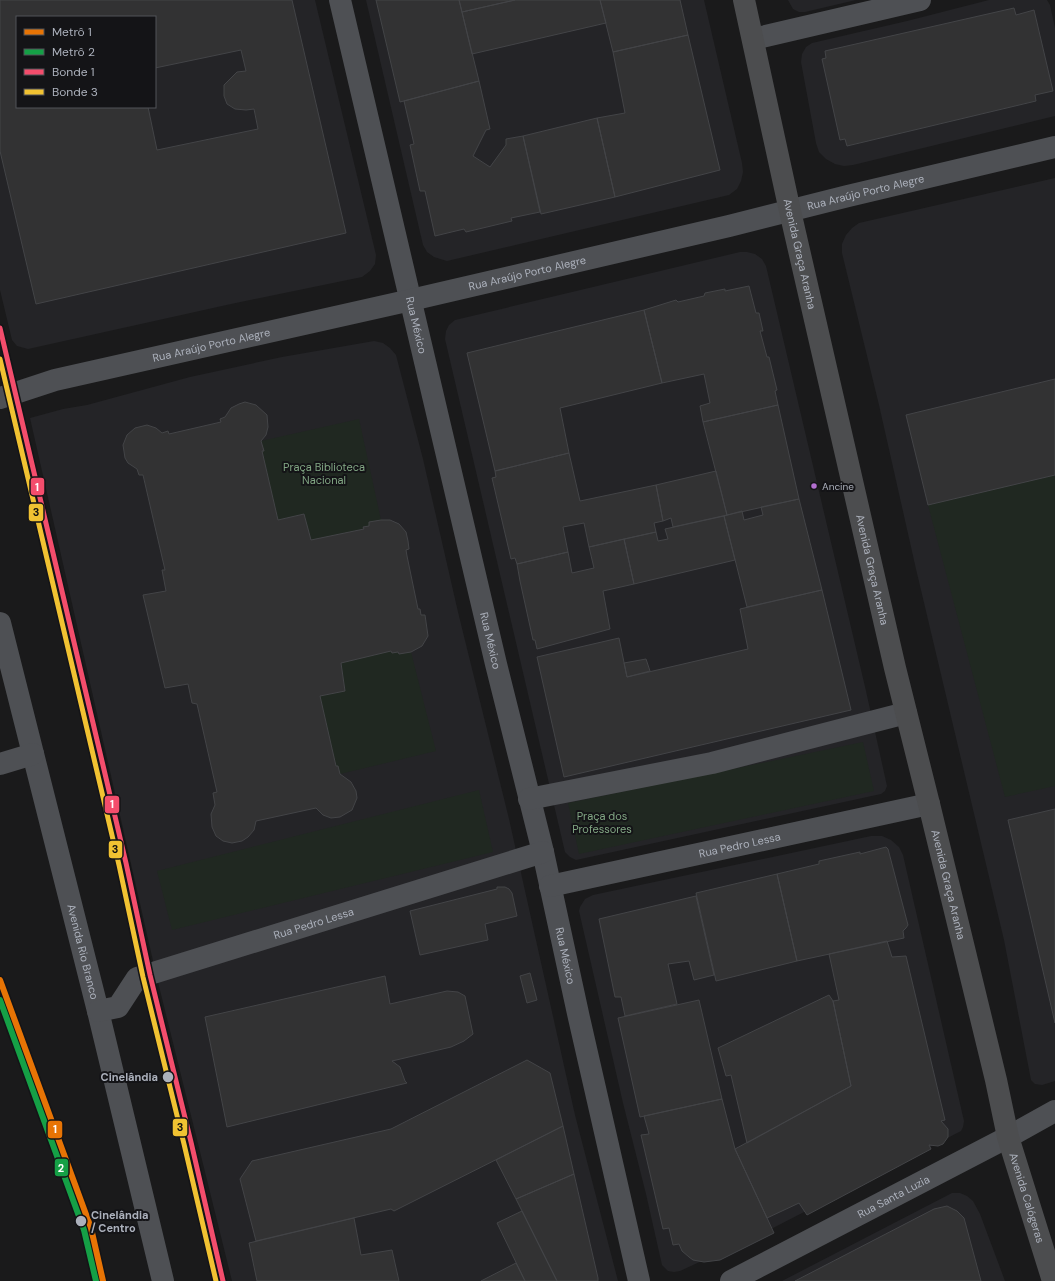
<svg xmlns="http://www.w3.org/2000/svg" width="1055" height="1281" font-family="'DM Sans',sans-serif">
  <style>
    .built { fill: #242427; fill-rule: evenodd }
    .green { fill: #202821 }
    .building { fill: #323233; stroke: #434447; fill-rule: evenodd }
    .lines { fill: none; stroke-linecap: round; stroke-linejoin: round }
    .minor { stroke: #4e5054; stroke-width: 22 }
    .major { stroke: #4c4d4f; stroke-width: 22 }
    .tram-1-casing { stroke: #141417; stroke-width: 8 }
    .tram-2-casing { stroke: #141417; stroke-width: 8 }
    .tram-1 { stroke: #f44d6c; stroke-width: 5 }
    .tram-2 { stroke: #f1c232; stroke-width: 5 }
    .metro-1-casing { stroke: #141417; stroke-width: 9 }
    .metro-2-casing { stroke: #141417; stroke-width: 9 }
    .metro-1 { stroke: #e77405; stroke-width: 6 }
    .metro-2 { stroke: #15a046; stroke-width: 6 }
    .bus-dot { fill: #b36fd0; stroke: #141417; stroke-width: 1.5 }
    .stop-dot { fill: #acb1bc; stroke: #141417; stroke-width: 1.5 }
    .labels { text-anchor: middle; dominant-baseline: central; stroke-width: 4; stroke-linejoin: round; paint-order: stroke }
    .bus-label { font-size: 10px; fill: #acb1bc; stroke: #141417; text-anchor: start }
    .street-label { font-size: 11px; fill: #acb1bc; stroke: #141417 }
    .park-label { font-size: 11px; fill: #82a784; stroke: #141417 }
    .stop-label { font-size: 11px; font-weight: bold; fill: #acb1bc; stroke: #141417; text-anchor: end }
    .line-badge { stroke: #141417; stroke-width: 1.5 }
    .badge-label { font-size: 11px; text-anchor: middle; font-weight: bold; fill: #fff }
    .pale-badge-label { font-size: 11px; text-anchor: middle; font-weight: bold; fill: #111 }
  </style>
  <rect width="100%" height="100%" fill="#1a1a1b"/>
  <path class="built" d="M 0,0 L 315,0 L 376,255 L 375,264 L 370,271 L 362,277 L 231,304 L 28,349 L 17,346 L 12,340 L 0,290 ZM 17,17 L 155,17 L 155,107 L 17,107 Z
    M 366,0 L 704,0 L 742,163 L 743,172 L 741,181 L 737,189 L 729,195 L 447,261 L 434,257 L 427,252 L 423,245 Z
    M 788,0 L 856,0 L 805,12 L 799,12 L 793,9 Z
    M 989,0 L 1047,0 L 1050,5 L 1055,28 L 1055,116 L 853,165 L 844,166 L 835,164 L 826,159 L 819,152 L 816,143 L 801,62 L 802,54 L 806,47 L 812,43 L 907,21 Z
    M 1055,178 L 1055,1081 L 1042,1085 L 1035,1084 L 1031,1080 L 1004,940 L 916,569 L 879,405 L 842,253 L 842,244 L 846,235 L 852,228 L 859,223 Z
    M 740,252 L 747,252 L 755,254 L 762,259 L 766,266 L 866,691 L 887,786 L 885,791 L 881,794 L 576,860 L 570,857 L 565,852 L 445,339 L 446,331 L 449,325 L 455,320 Z
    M 374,341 L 383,343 L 390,348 L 396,355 L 423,459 L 458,612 L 509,819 L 575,1115 L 618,1281 L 232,1281 L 156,974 L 30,418 L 63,409 L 87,405 L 190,377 L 282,357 Z
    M 871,836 L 882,836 L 891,840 L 899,847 L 903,855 L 964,1121 L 963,1127 L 961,1131 L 773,1228 L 680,1271 L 674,1272 L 668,1271 L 662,1265 L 646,1194 L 623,1103 L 579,911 L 580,907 L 585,899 L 593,895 Z
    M 952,1193 L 960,1193 L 967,1196 L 973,1201 L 980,1214 L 1005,1281 L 782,1281 Z"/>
  <path class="green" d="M 359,419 L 381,520 L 369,522 L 369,526 L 363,527 L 364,529 L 311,540 L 304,514 L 278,520 L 262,451 L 264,450 L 261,441 Z
    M 1055,475 L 1055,786 L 1005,797 L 928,505 Z
    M 391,651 L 392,653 L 398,652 L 399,654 L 411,652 L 436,751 L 340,774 L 338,766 L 336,766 L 320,696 L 345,691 L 341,663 Z
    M 863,742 L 874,791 L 579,854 L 568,803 Z
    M 479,790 L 493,852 L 172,930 L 157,871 Z"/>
  <path class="building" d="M 0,0 L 292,0 L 346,233 L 36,304 L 0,151 ZM 17,17 L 155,17 L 155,68 L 241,50 L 246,71 L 237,72 L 224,85 L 224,96 L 227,104 L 235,109 L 246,110 L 254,109 L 258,129 L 157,150 L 148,107 L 17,107 Z
    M 376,0 L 459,0 L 479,81 L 400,102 Z
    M 459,0 L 515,0 L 462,12 Z
    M 515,0 L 600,0 L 606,23 L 472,54 L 462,12 Z
    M 600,0 L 680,0 L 688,35 L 613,52 Z
    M 1014,8 L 1016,15 L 1034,10 L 1053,91 L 1035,95 L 1036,101 L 847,146 L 845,139 L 840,140 L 822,59 L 826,58 L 825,51 Z
    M 688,35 L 720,170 L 615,197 L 597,118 L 625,113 L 613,52 Z
    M 479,81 L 490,129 L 486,130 L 473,156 L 490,167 L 506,145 L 506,139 L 523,136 L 540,212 L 511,218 L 512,221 L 466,232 L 464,229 L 435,236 L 425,191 L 420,191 L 410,145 L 414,144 L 404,101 Z
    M 597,118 L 615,197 L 541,214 L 523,136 Z
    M 749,286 L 756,313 L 759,313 L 763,331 L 760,331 L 767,357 L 769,357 L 777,390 L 775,391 L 778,405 L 703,422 L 700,406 L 710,403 L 704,374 L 662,383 L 644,310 L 676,300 L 678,302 L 704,296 L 705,293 L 725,289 L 725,291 Z
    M 644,310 L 662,383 L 560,408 L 569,453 L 495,471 L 467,353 Z
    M 1055,379 L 1055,475 L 928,505 L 906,415 Z
    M 245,402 L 256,405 L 267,415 L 268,427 L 266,435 L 261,441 L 264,451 L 262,451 L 278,520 L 304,514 L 311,540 L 364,529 L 363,527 L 369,526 L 369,522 L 381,520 L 390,520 L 399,524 L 406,532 L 408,541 L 409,549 L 406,550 L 407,556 L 418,609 L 420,609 L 421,615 L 425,615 L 428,636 L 422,646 L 411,652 L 399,654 L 398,652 L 392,653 L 391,651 L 341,663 L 345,691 L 320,696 L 336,766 L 338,766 L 340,774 L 351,782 L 356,791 L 357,798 L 352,810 L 340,817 L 331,818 L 323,815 L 316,808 L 256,821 L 254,830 L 248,837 L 242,841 L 232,843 L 223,841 L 216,836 L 212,827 L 211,814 L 215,805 L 213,793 L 217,792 L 197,704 L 192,703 L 188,684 L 165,688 L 143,595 L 166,591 L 162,570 L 165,570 L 143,475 L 139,475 L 137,469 L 128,463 L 125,458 L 123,445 L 127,435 L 135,428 L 147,425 L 156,428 L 162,433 L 168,431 L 169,434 L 221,422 L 220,419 L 225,417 L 231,408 L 239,404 Z
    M 778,405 L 799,499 L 727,515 L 703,422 Z
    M 569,453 L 580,501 L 656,485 L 663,521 L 654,523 L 656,532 L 589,547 L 584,523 L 563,527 L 568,552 L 517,564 L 515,558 L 511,559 L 492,478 L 496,477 L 495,471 Z
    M 716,471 L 727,515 L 673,527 L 671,518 L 663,521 L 656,485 Z
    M 799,499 L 822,590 L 747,607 L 724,516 L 742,511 L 744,520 L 763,515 L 761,507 Z
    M 724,516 L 735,560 L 634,584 L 624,539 L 656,532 L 658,541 L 668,539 L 665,529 Z
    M 624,539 L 634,584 L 603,591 L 610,629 L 537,649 L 535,640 L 533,640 L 520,581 L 517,564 L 568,552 L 572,573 L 594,568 L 589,547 Z
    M 822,590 L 851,710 L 564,777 L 537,657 L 619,638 L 627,677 L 748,649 L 740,609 Z
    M 646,659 L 650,671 L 627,677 L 624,663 Z
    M 1055,809 L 1055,1023 L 1008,820 Z
    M 886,847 L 888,849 L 908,925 L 906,928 L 903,931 L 904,938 L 797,961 L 777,874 L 819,864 L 819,861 L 860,852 L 860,854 Z
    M 777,874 L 797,961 L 716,981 L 696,893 Z
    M 497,887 L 505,887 L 509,889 L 512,893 L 517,916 L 485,924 L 488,940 L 420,955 L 410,911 L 497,889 Z
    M 696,896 L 714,975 L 694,980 L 689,961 L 668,964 L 677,1004 L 625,1016 L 621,997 L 615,997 L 599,919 Z
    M 887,941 L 892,957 L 906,956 L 945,1120 L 941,1121 L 948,1129 L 948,1137 L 943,1144 L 938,1146 L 929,1145 L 931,1149 L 807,1215 L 799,1203 L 767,1218 L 735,1149 L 851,1086 L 833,1001 L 839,1000 L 829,954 Z
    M 530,973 L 537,1000 L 527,1003 L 520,976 Z
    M 385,976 L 390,1004 L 447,991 L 458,992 L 465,996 L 473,1034 L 464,1041 L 451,1047 L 392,1061 L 400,1067 L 405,1081 L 407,1083 L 227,1127 L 205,1017 Z
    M 829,995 L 833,1001 L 851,1086 L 747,1143 L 731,1075 L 726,1076 L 718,1048 Z
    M 699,1000 L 722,1099 L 640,1117 L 618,1018 Z
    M 527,1060 L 550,1073 L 563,1126 L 394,1211 L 391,1209 L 256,1241 L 240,1179 L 252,1161 L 391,1129 Z
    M 722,1099 L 735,1149 L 774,1233 L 720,1260 L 704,1262 L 693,1260 L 689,1257 L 682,1251 L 679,1244 L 673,1245 L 669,1228 L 663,1229 L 641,1135 L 649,1134 L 644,1116 Z
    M 563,1126 L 574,1174 L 516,1199 L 496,1160 Z
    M 574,1174 L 598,1278 L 598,1281 L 557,1281 L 516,1199 Z
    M 947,1206 L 957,1211 L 964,1218 L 981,1281 L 795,1281 L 934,1209 Z
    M 522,1211 L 557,1281 L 525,1281 L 497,1223 Z
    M 354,1218 L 361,1255 L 392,1250 L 399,1281 L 257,1281 L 249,1243 Z
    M 516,1263 L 525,1281 L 481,1281 Z"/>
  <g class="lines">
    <g class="minor">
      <path id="s1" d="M 340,0 L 496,664 L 543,852 L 579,1018 L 639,1281"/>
      <path d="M 753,39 L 920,0"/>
      <path id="s2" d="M 0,398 L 55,380 L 411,300 L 729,226 L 848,196 L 1055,147"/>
      <path id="s3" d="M 0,623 L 98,1011 L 163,1281"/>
      <path d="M 0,764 L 33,754"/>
      <path d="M 529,799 L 712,763 L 906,713"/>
      <path id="s4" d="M 550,886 L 929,804"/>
      <path id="s5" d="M 98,1011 L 118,1007 L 137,978 L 543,852"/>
      <path id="s6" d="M 731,1281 L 1008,1137 L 1055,1111"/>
    </g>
    <path class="major" id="s7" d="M 744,0 L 790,211 L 895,668 L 929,804 L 996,1080 L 1008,1137 L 1053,1281"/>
    <defs>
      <path id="tram-1" d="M 0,328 L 126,863 L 150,975 L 191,1142 L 223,1281"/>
      <path id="tram-2" d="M 0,359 L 119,865 L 143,977 L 184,1144 L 216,1281"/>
    </defs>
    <use href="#tram-1" class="tram-1-casing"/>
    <use href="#tram-2" class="tram-2-casing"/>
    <use href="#tram-1" class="tram-1"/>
    <use href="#tram-2" class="tram-2"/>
    <defs>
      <path id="metro-1" d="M 0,980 L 91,1228 L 103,1281"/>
      <path id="metro-2" d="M 0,1000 L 84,1230 L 96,1281"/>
    </defs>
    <use href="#metro-1" class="metro-1-casing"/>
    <use href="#metro-2" class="metro-2-casing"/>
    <use href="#metro-1" class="metro-1"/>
    <use href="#metro-2" class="metro-2"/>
  </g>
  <circle class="bus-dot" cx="814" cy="486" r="3.5"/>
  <g class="stop-dot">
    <circle cx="168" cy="1077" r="6"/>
    <circle cx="81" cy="1221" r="6"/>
  </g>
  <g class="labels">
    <g class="bus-label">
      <text x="822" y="486">Ancine</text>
    </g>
    <g class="street-label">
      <text stroke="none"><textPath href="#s2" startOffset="890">Rua Araújo Porto Alegre</textPath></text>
      <text stroke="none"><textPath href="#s7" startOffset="260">Avenida Graça Aranha</textPath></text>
      <text stroke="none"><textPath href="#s2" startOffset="542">Rua Araújo Porto Alegre</textPath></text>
      <text stroke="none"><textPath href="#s1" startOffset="334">Rua México</textPath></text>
      <text stroke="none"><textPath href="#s2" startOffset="218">Rua Araújo Porto Alegre</textPath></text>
      <text stroke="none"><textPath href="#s7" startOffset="584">Avenida Graça Aranha</textPath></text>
      <text stroke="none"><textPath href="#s1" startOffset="658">Rua México</textPath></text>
      <text stroke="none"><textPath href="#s4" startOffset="194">Rua Pedro Lessa</textPath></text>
      <text stroke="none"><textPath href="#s7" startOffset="908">Avenida Graça Aranha</textPath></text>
      <text stroke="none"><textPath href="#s5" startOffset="240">Rua Pedro Lessa</textPath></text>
      <text stroke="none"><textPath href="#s3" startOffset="339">Avenida Rio Branco</textPath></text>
      <text stroke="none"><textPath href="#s1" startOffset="982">Rua México</textPath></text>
      <text stroke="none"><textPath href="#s6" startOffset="183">Rua Santa Luzia</textPath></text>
      <text stroke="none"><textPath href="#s7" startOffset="1231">Avenida Calógeras</textPath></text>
    </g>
    <g class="park-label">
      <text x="324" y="467">Praça Biblioteca<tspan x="324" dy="13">Nacional</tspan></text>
      <text x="602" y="816">Praça dos<tspan x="602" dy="13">Professores</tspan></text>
    </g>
    <g class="stop-label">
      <text x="158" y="1077">Cinelândia</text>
      <text x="91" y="1215" text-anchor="start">Cinelândia<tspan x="91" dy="13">/ Centro</tspan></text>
    </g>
  </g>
  <g class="line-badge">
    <rect x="30" y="477" width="15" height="19" rx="4" fill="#f44d6c"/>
    <rect x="28" y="503" width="16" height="19" rx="4" fill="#f1c232"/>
    <rect x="104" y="795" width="16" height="19" rx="4" fill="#f44d6c"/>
    <rect x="108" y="840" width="15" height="19" rx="4" fill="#f1c232"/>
    <rect x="172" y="1118" width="16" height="19" rx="4" fill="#f1c232"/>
    <rect x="47" y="1120" width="16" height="19" rx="4" fill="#e77405"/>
    <rect x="54" y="1158" width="15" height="19" rx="4" fill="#15a046"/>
  </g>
  <g class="badge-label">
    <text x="37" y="491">1</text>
    <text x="112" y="808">1</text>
    <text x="55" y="1133">1</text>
    <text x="61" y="1172">2</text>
  </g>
  <g class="pale-badge-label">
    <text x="36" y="516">3</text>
    <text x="115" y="853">3</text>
    <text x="180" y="1131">3</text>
  </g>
  <rect x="16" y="16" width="140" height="92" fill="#141417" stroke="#515359"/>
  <rect x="24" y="29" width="20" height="6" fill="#e77405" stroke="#515359"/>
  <text x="52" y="36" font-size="12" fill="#acb1bc">Metrô 1</text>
  <rect x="24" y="49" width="20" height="6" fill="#15a046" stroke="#515359"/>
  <text x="52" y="56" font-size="12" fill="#acb1bc">Metrô 2</text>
  <rect x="24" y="69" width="20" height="6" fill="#f44d6c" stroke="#515359"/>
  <text x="52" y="76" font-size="12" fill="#acb1bc">Bonde 1</text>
  <rect x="24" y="89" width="20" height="6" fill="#f1c232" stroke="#515359"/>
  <text x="52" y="96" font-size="12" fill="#acb1bc">Bonde 3</text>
</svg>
